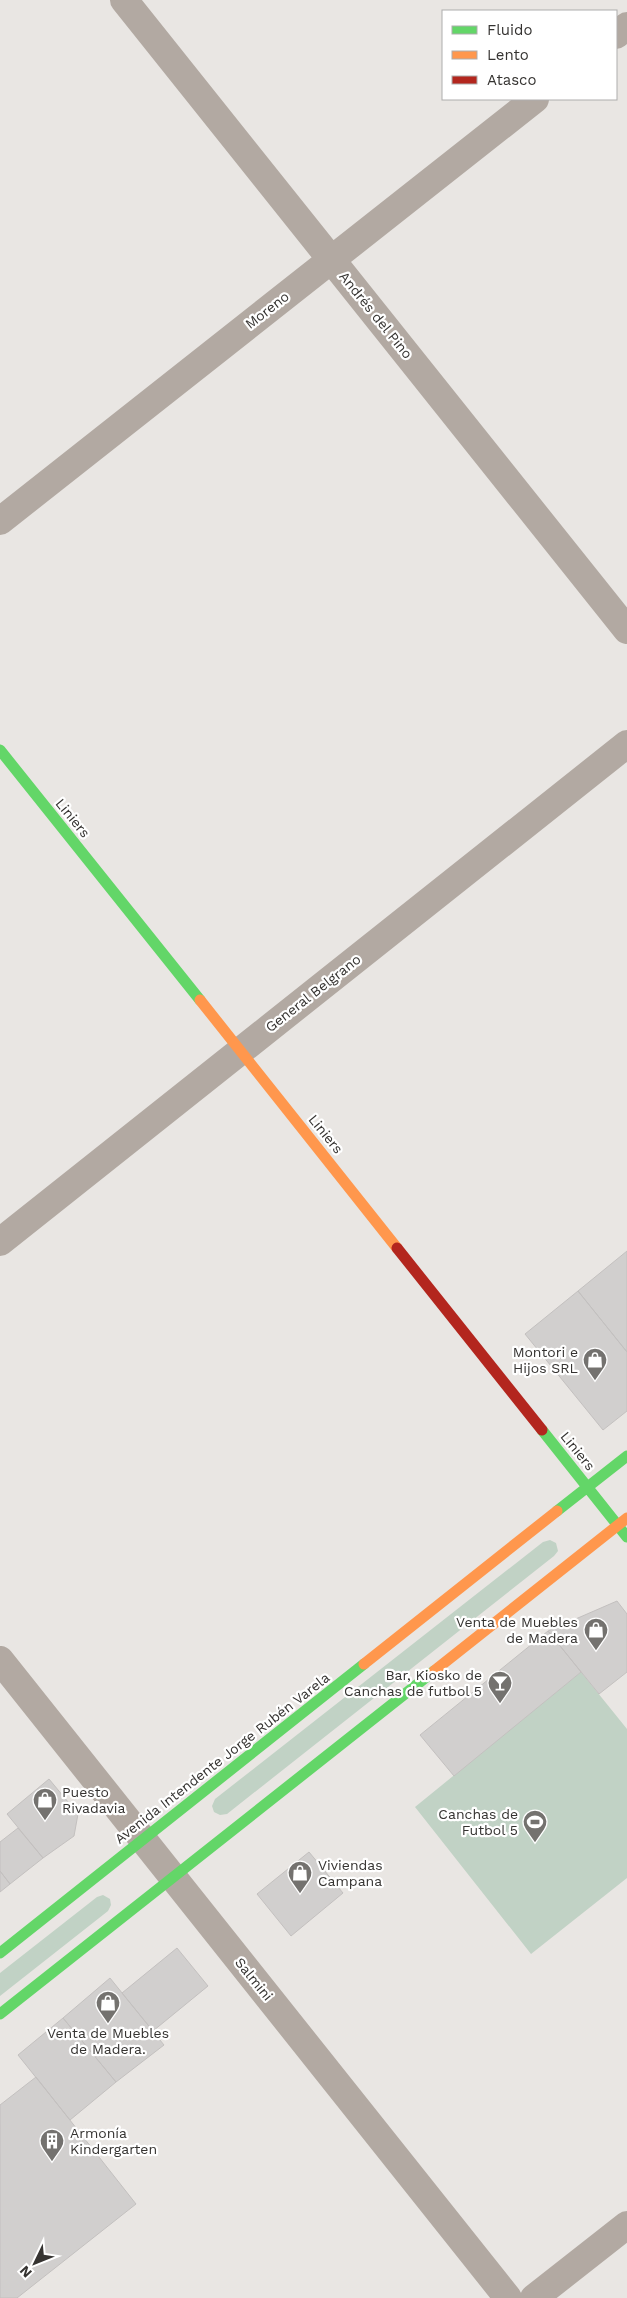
<svg xmlns="http://www.w3.org/2000/svg" width="627" height="2298" font-family="'Work Sans',sans-serif">
  <style>
    .green { fill: #c1d2c5 }
    .building { fill: #d1cfce; stroke: #c3c0bf }
    .lines { fill: none; stroke-linecap: round; stroke-linejoin: round }
    .street { stroke: #b2a9a2; stroke-width: 28 }
    .fast { stroke: #63d668; stroke-width: 11 }
    .slow { stroke: #ff974d; stroke-width: 11 }
    .jam { stroke: #b3261e; stroke-width: 11 }
    .labels { text-anchor: middle; dominant-baseline: central; stroke-width: 4.5; stroke-linejoin: round; paint-order: stroke }
    .street-label { font-size: 14px; fill: #353331; stroke: #fff }
    .poi-label { font-size: 14px; fill: #353331; stroke: #fff; text-anchor: end }
  </style>
  <rect width="100%" height="100%" fill="#e9e6e3"/>
  <path class="green" d="M 550,1540 L 556,1543 L 558,1551 L 554,1556 L 227,1814 L 220,1815 L 214,1812 L 212,1806 L 215,1799 L 543,1542 Z
    M 581,1672 L 627,1729 L 627,1878 L 531,1954 L 415,1807 Z
    M 103,1895 L 110,1899 L 111,1905 L 108,1911 L 0,1996 L 0,1973 L 97,1897 Z"/>
  <path class="building" d="M 627,1251 L 627,1352 L 578,1291 Z
    M 578,1291 L 627,1352 L 627,1411 L 603,1430 L 525,1334 Z
    M 617,1601 L 627,1614 L 627,1672 L 599,1694 L 548,1631 Z
    M 548,1631 L 581,1672 L 454,1776 L 420,1735 Z
    M 49,1779 L 78,1814 L 74,1836 L 43,1858 L 7,1814 Z
    M 18,1828 L 43,1858 L 10,1884 L 0,1871 L 0,1842 Z
    M 309,1852 L 343,1893 L 291,1936 L 257,1894 Z
    M 0,1871 L 10,1884 L 0,1892 Z
    M 177,1948 L 208,1986 L 153,2031 L 122,1993 Z
    M 110,1978 L 164,2045 L 116,2082 L 63,2018 Z
    M 63,2018 L 116,2082 L 70,2120 L 18,2055 Z
    M 36,2077 L 136,2204 L 17,2298 L 0,2298 L 0,2105 Z"/>
  <g class="lines">
    <path class="street" d="M 124,0 L 627,630
      M 616,35 L 627,26
      M 0,521 L 535,99
      M 0,1242 L 627,744
      M 0,1660 L 508,2298
      M 534,2298 L 627,2225"/>
    <path class="fast" d="M 0,750 L 200,1000
      M 542,1430 L 627,1537
      M 557,1511 L 627,1456
      M 0,1953 L 364,1664
      M 0,2014 L 434,1671"/>
    <path class="slow" d="M 200,1000 L 397,1248
      M 364,1664 L 557,1511
      M 434,1671 L 627,1518"/>
    <path class="jam" d="M 397,1248 L 542,1430"/>
  </g>
  <defs>
    <symbol id="shop-pin" viewBox="-11 -11 22 30"><path d="M0 17L-7.5 6A9.5 9.5 0 1 1 7.5 6Z" fill="#74726f" stroke="#fff"/><path d="M-5-2.5h2.3a2.7 3.5 0 0 1 5.4 0H5L5.5 6h-11ZM-1.5-2.5h3a1.5 2.3 0 0 0-3 0Z" fill="#fff"/></symbol>
    <symbol id="bar-pin" viewBox="-11 -11 22 30"><path d="M0 17L-7.5 6A9.5 9.5 0 1 1 7.5 6Z" fill="#74726f" stroke="#fff"/><path d="M-6-5H6L.8 .8V4.5H3.5V6h-7V4.5H-.8V.8Z" fill="#fff"/></symbol>
    <symbol id="stadium-pin" viewBox="-11 -11 22 30"><path d="M0 17L-7.5 6A9.5 9.5 0 1 1 7.5 6Z" fill="#74726f" stroke="#fff"/><path d="M0-5a6.5 5 0 1 0 0 10a6.5 5 0 1 0 0-10ZM-3.5-1.8h7v3.6h-7Z" fill="#fff"/></symbol>
    <symbol id="building-pin" viewBox="-11 -11 22 30"><path d="M0 17L-7.5 6A9.5 9.5 0 1 1 7.5 6Z" fill="#74726f" stroke="#fff"/><path d="M-4-6H4V6H1V3H-1V6H-4ZM-2.5-4.3h1.7v1.8h-1.7ZM.8-4.3h1.7v1.8H.8ZM-2.5-1h1.7V.8h-1.7ZM.8-1h1.7V.8H.8Z" fill="#fff"/></symbol>
  </defs>
  <g fill-rule="evenodd">
    <use href="#shop-pin" x="581" y="1346" width="28" height="38"/>
    <use href="#shop-pin" x="582" y="1616" width="28" height="38"/>
    <use href="#bar-pin" x="486" y="1669" width="28" height="38"/>
    <use href="#shop-pin" x="31" y="1786" width="28" height="38"/>
    <use href="#stadium-pin" x="521" y="1808" width="28" height="38"/>
    <use href="#shop-pin" x="286" y="1859" width="28" height="38"/>
    <use href="#shop-pin" x="94" y="1989" width="28" height="38"/>
    <use href="#building-pin" x="38" y="2127" width="28" height="38"/>
  </g>
  <g class="labels">
    <g class="street-label">
      <text transform="translate(267 310) rotate(-38)">Moreno</text>
      <text transform="translate(376 315) rotate(51)">Andrés del Pino</text>
      <text transform="translate(73 818) rotate(51)">Liniers</text>
      <text transform="translate(313 993) rotate(-38)">General Belgrano</text>
      <text transform="translate(326 1134) rotate(51)">Liniers</text>
      <text transform="translate(578 1451) rotate(51)">Liniers</text>
      <text transform="translate(222 1758) rotate(-38)">Avenida Intendente Jorge Rubén Varela</text>
      <text transform="translate(254 1979) rotate(51)">Salmini</text>
    </g>
    <g class="poi-label">
      <text x="578" y="1352">Montori e<tspan x="578" dy="16">Hijos SRL</tspan></text>
      <text x="578" y="1622">Venta de Muebles<tspan x="578" dy="16">de Madera</tspan></text>
      <text x="482" y="1675">Bar, Kiosko de<tspan x="482" dy="16">Canchas de futbol 5</tspan></text>
      <text x="62" y="1792" text-anchor="start">Puesto<tspan x="62" dy="16">Rivadavia</tspan></text>
      <text x="518" y="1814">Canchas de<tspan x="518" dy="16">Futbol 5</tspan></text>
      <text x="318" y="1865" text-anchor="start">Viviendas<tspan x="318" dy="16">Campana</tspan></text>
      <text x="108" y="2033" text-anchor="middle">Venta de Muebles<tspan x="108" dy="16">de Madera.</tspan></text>
      <text x="70" y="2133" text-anchor="start">Armonía<tspan x="70" dy="16">Kindergarten</tspan></text>
    </g>
  </g>
  <rect x="442" y="10" width="175" height="90" fill="#ffffff" stroke="#aeadad"/>
  <rect x="452" y="26" width="25" height="8" fill="#63d668" stroke="#aeadad"/>
  <text x="487" y="35" font-size="15" fill="#353331">Fluido</text>
  <rect x="452" y="51" width="25" height="8" fill="#ff974d" stroke="#aeadad"/>
  <text x="487" y="60" font-size="15" fill="#353331">Lento</text>
  <rect x="452" y="76" width="25" height="8" fill="#b3261e" stroke="#aeadad"/>
  <text x="487" y="85" font-size="15" fill="#353331">Atasco</text>
  <g transform="translate(35 2263) rotate(227)" stroke="#ffffff" stroke-width="4" paint-order="stroke">
  <path d="M0-4L9 19L0 12L-9 19Z" fill="#353331"/>
  <text y="-8" font-size="14" font-weight="bold" text-anchor="middle" fill="#353331">N</text>
  </g>
</svg>
